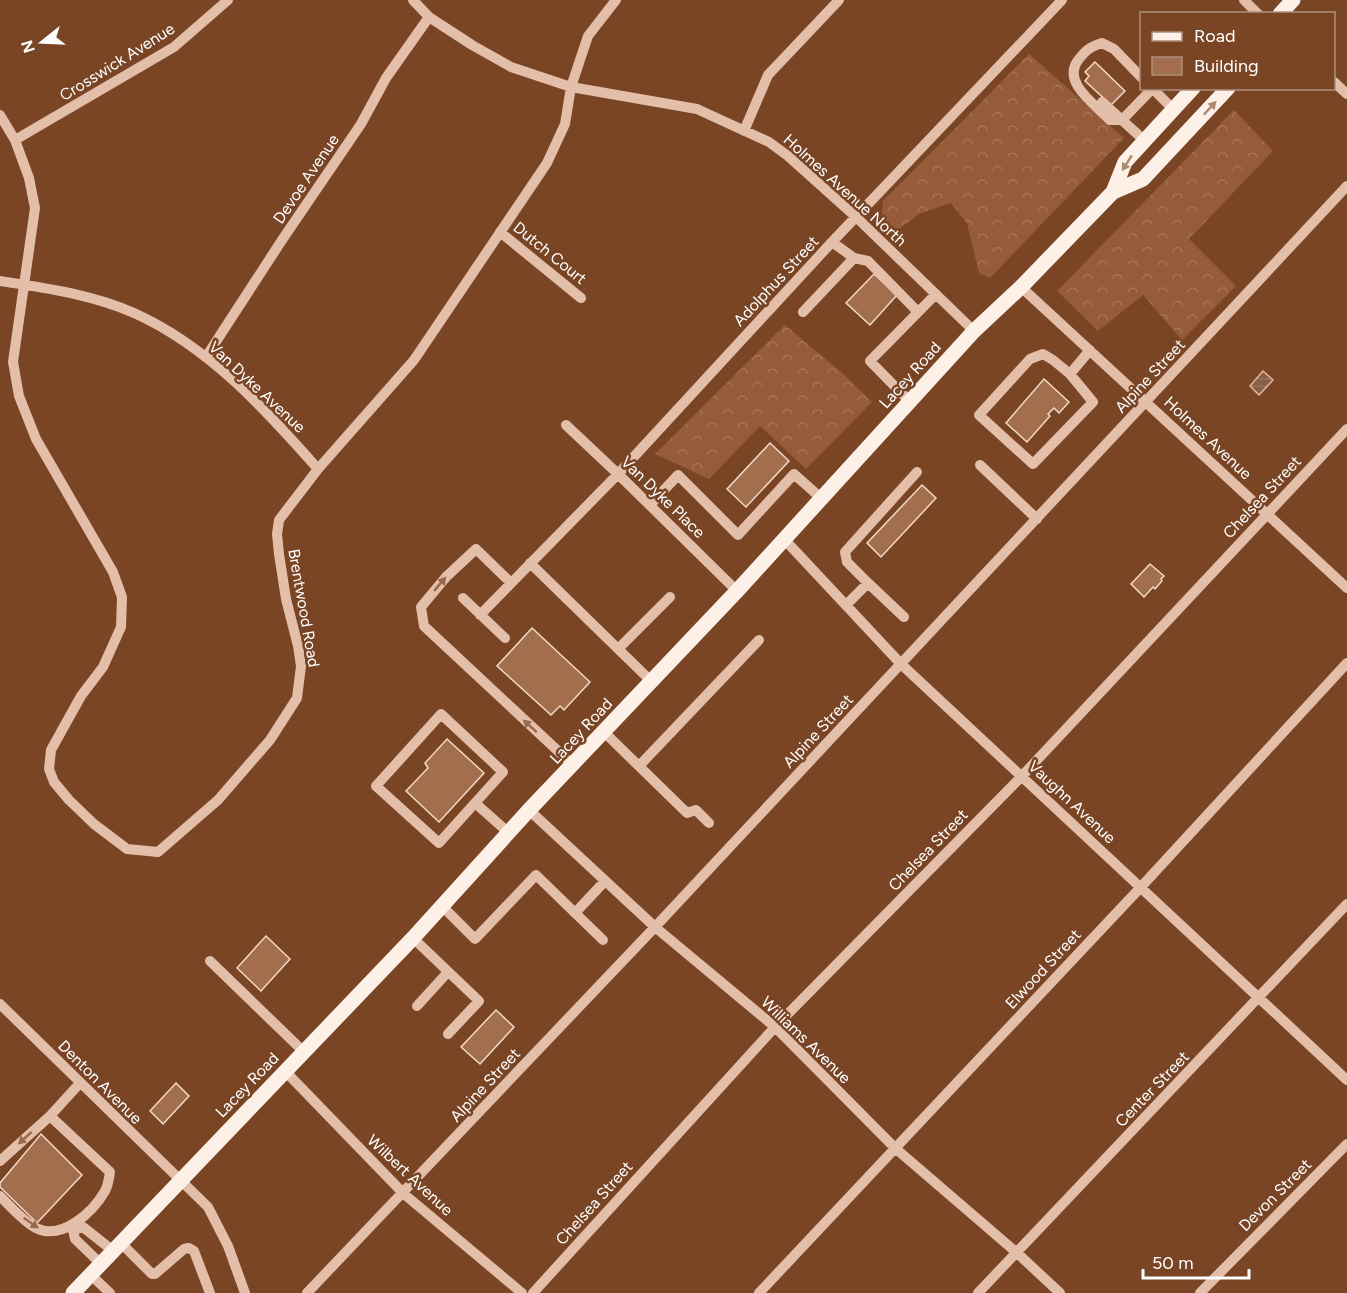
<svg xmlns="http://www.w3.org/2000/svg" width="1347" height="1293" font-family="Figtree,sans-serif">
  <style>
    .forest { fill: url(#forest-crowns) }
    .water { fill: url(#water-rules); stroke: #e4b69c; stroke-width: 1.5 }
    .building { fill: #a36e4e; stroke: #f3d9ca; stroke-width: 1.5 }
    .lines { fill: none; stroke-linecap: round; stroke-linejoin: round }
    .minor { stroke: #e3bea8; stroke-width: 10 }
    .major { stroke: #fcf0e7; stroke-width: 15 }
    .oneway { fill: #ad8973 }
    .oneway2 { fill: #99694c }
    .labels { text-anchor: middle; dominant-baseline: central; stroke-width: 5; stroke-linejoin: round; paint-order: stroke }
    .street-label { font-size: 16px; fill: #fff; stroke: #794525 }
  </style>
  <defs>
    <pattern id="forest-crowns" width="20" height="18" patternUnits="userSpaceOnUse" patternTransform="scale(1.5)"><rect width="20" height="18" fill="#965c39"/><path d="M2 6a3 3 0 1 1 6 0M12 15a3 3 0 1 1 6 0" fill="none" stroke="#a67457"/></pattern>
    <pattern id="water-rules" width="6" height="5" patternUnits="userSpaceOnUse" patternTransform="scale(1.5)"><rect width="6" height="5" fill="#865f48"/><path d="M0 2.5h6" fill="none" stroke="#987763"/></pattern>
  </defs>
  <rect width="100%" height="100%" fill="#794525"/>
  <path class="forest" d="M 1029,54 L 1124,138 L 990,278 L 979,273 L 967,223 L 951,203 L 919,214 L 891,235 L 881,223 L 883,201 Z
    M 1234,110 L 1273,151 L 1189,239 L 1236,286 L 1182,340 L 1143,295 L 1098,331 L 1057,291 Z
    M 785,325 L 841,372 L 872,402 L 806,469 L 760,426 L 709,479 L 655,454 Z"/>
  <path class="water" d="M 1263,371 L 1273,380 L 1259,395 L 1250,386 Z"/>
  <path class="building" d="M 1095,62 L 1125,91 L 1111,105 L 1085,81 L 1089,76 L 1085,72 Z
    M 874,274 L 897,295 L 870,325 L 846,303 Z
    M 1044,379 L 1069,402 L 1059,413 L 1054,408 L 1048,414 L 1050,416 L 1027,442 L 1006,423 Z
    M 770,443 L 789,461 L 746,507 L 727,489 Z
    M 922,485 L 936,498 L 881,557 L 867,543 Z
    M 1150,564 L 1164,576 L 1161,579 L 1162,581 L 1155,589 L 1153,587 L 1144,597 L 1131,584 Z
    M 532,628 L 590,682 L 564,710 L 560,706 L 551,715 L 497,666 Z
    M 447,739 L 484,773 L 439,822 L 406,791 L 428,768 L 425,763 Z
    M 266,936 L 290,959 L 261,991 L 237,968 Z
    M 496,1010 L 514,1027 L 480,1064 L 461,1047 Z
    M 176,1083 L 189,1096 L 163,1124 L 150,1111 Z
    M 41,1134 L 82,1175 L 37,1223 L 0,1187 L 0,1183 Z"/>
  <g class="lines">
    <path class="minor" d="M 413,0 L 429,17 L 472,45 L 511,67 L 571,87 L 697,109 L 769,142 L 788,156 L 856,217 L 974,331
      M 1244,0 L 1258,14
      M 1142,78 L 1114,49 L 1102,43 C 1090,47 1086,50 1079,59 C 1060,82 1096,105 1110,120 L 1122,120 L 1152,89
      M 1334,82 L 1347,94
      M 1152,88 L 1174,110
      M 1102,102 L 1145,141
      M 0,115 L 15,140 L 29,178 L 35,208 L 13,362 L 19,396 L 36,439 L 113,572 L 122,597 L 121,627 L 103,667 L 81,696 L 51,750 L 49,769 L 54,782 L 69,800 L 94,824 L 127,849 L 158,852 L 218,800 L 270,740 L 297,698 L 301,666 L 298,646 L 286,599 L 279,554 L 277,534 L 279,520 L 318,469 L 414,360 L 547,163 L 565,124 L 571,87 L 588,36 L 616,0
      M 744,131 L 768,75 L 839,0
      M 15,140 L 174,47 L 228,0
      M 500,232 L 581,298
      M 832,242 L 854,258 L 868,261 L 918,312
      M 0,281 C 44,288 92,294 134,313 C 208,346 265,409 318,469
      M 1021,287 L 1347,588
      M 803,312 L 854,258
      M 206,357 L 282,240 L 361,124 L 386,78 L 429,17
      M 1070,374 L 1093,402 L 1033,464 L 979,415 L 1030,359 L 1043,354 L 1053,360 L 1070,374 L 1090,350
      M 910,402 L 870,361 L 936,294
      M 566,425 L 618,474 L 737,591
      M 980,465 L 1037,519
      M 650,505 L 678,475 L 738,535 L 794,474 L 822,499
      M 784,539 L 901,664 L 1347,1080
      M 530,563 L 652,682
      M 511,583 L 476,549 L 446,577 L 421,607 L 424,626 L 573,765
      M 868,583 L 847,562 L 845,552 L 917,472
      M 463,598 L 505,638
      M 846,605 L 868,583 L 904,617
      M 480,615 L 618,474 L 832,242 L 1062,0
      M 618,649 L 670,597
      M 604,732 L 687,813 L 696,810 L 709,823
      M 639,766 L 759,640
      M 475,803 L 439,843 L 376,786 L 441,714 L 503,772 L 475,803 L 509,833
      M 529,810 L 655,927 L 775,1027 L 895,1148 L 1016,1252 L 1060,1293
      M 442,906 L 475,939 L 536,875 L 603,940
      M 575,913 L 605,881
      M 413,938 L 479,1001 L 448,1034
      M 210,961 L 304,1052
      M 0,1004 L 208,1207 L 228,1246 L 245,1293
      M 417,1006 L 448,972
      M 285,1071 L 404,1194 L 522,1293
      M 0,1161 L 50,1116
      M 0,1196 C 10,1206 23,1221 36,1228 C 62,1241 93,1212 105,1191 C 108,1186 109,1178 110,1172 L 50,1116 L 80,1083
      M 70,1227 L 73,1230 L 75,1239 L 100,1263
      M 73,1230 L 83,1227 L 112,1250
      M 120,1242 L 152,1274 L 155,1274 L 184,1249 L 189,1248 L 194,1251 L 210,1293
      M 90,1274 L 110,1293
      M 307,1293 L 655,927 L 1347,186
      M 533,1293 L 775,1027 L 1022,776 L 1347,429
      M 759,1293 L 1141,887 L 1347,663
      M 978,1293 L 1347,904
      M 1200,1293 L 1347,1144"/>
    <path class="major" d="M 1280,14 L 1293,0
      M 1113,192 L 1125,162 L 1193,88
      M 73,1293 L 413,938 L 529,810 L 737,591 L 974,331 L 1021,287 L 1113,192 L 1143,179 L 1228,88"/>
  </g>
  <defs><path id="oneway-solid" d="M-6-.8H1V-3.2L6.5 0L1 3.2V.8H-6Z" transform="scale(1.5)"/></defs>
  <g class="oneway">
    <use href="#oneway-solid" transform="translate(1210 108) rotate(-47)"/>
    <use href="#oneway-solid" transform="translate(1127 163) rotate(122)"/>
  </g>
  <g class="oneway2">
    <use href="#oneway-solid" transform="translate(440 584) rotate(-50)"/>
    <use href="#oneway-solid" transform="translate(530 726) rotate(-138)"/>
    <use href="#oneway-solid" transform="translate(25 1138) rotate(138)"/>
    <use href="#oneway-solid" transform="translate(31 1223) rotate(35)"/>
  </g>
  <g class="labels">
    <g class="street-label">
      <text transform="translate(117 62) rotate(-32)">Crosswick Avenue</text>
      <text transform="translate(306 179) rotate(-56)">Devoe Avenue</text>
      <text transform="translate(845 190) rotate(42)">Holmes Avenue North</text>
      <text transform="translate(550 253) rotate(39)">Dutch Court</text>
      <text transform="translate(776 281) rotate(-47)">Adolphus Street</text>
      <text transform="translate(910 375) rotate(-48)">Lacey Road</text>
      <text transform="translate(1150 376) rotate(-47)">Alpine Street</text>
      <text transform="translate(257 387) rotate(43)">Van Dyke Avenue</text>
      <text transform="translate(1208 438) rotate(43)">Holmes Avenue</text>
      <text transform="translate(663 497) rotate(44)">Van Dyke Place</text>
      <text transform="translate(1262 497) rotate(-47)">Chelsea Street</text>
      <text transform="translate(304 608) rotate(80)">Brentwood Road</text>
      <text transform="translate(581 731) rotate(-47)">Lacey Road</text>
      <text transform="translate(818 731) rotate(-47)">Alpine Street</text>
      <text transform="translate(1072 802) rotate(43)">Vaughn Avenue</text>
      <text transform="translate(928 850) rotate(-46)">Chelsea Street</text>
      <text transform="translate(1043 969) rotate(-47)">Elwood Street</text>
      <text transform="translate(806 1040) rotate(44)">Williams Avenue</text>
      <text transform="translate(100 1082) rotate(45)">Denton Avenue</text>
      <text transform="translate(247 1085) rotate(-46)">Lacey Road</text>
      <text transform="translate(485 1085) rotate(-47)">Alpine Street</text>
      <text transform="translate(1152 1089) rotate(-46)">Center Street</text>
      <text transform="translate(410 1175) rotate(43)">Wilbert Avenue</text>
      <text transform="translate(1275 1195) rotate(-45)">Devon Street</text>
      <text transform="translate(594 1203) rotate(-48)">Chelsea Street</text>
    </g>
  </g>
  <rect x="1140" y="12" width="195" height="78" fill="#794525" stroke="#af8f7c" stroke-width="1.5"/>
  <rect x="1152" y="32" width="30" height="9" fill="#fcf0e7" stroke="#af8f7c" stroke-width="1.5"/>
  <text x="1194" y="42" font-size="18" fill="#ffffff">Road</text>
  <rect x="1152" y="57" width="30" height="18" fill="#a36e4e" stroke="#af8f7c" stroke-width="1.5"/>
  <text x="1194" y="72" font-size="18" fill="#ffffff">Building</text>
  <g transform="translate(42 42) rotate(252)" stroke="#794525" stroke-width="4.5" paint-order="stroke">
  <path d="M0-4.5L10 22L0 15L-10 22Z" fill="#ffffff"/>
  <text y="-9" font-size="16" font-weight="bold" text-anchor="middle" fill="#ffffff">N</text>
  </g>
  <path d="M1143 1269v9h106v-9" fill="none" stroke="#ffffff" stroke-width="3"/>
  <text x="1152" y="1269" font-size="18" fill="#ffffff" stroke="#794525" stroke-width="4.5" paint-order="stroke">50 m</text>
</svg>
